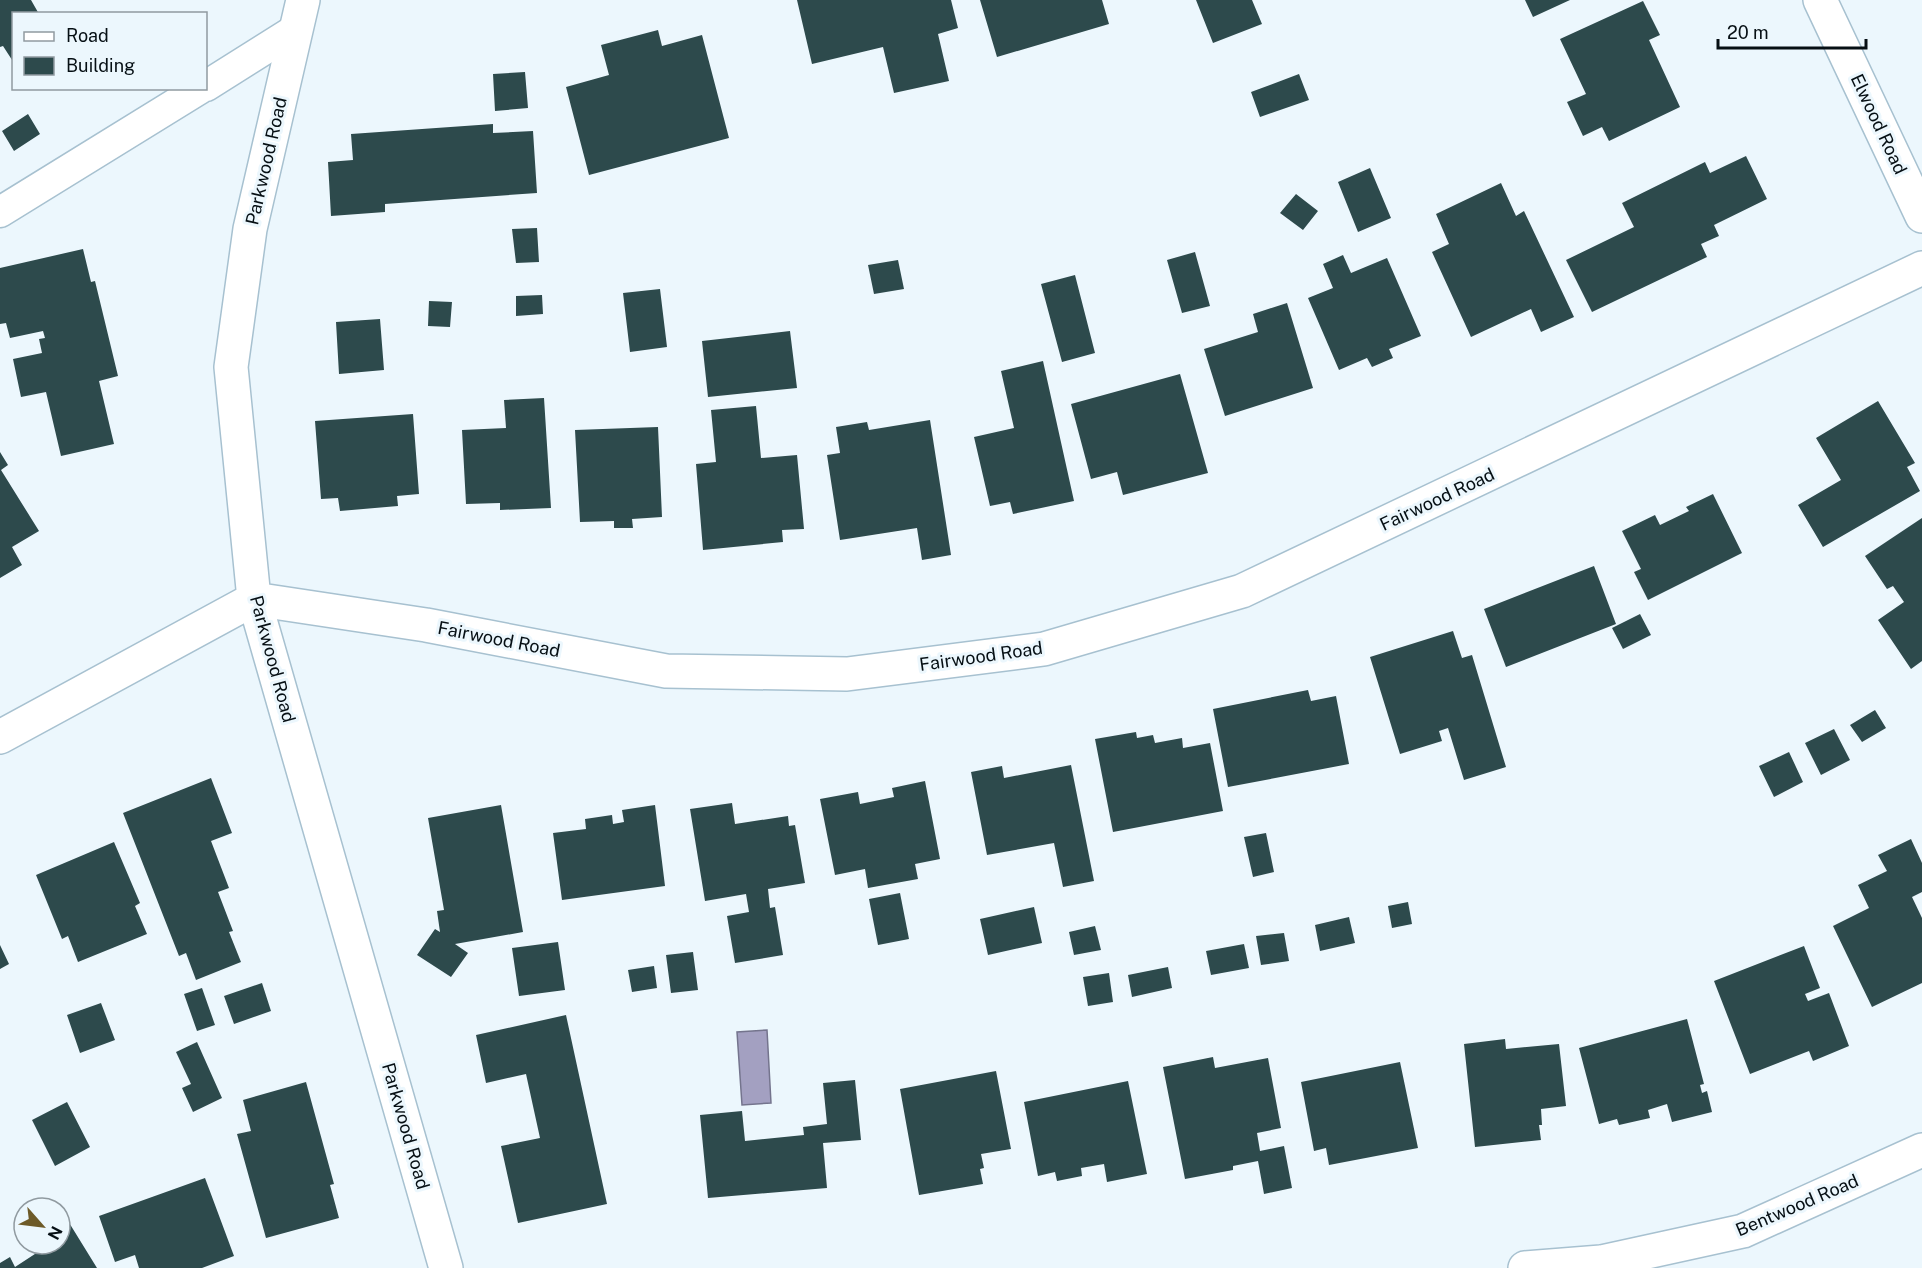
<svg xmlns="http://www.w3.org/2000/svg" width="1922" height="1268" font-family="'Public Sans',sans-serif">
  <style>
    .water { fill: #a3a0c1; stroke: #74748d; stroke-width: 1.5 }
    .building { fill: #2d4a4c }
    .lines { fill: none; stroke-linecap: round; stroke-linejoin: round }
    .lane-casing { stroke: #a7c1d0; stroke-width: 33 }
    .street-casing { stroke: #a7c1d0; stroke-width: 36 }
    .lane { stroke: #fff; stroke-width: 30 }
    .street { stroke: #fff; stroke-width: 33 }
    .labels { text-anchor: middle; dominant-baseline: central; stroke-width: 6; stroke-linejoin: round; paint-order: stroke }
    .street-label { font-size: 18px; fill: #060f14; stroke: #ecf7fd }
  </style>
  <rect width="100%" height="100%" fill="#ecf7fd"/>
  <path class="water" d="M 767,1030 L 771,1103 L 742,1105 L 737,1032 Z"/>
  <path class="building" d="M 0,0 L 31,0 L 39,14 L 14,14 L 14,63 L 3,46 L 0,47 Z
    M 797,0 L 951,0 L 958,28 L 938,34 L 949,81 L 894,93 L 883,47 L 812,64 Z
    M 980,0 L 1102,0 L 1109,24 L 997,57 Z
    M 1196,0 L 1252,0 L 1262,24 L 1213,43 Z
    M 1525,0 L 1570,0 L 1533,17 Z
    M 1643,1 L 1660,35 L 1649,40 L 1680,107 L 1609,141 L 1602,127 L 1583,136 L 1567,102 L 1586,94 L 1560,39 Z
    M 658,30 L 662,46 L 702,35 L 729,138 L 589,175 L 566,87 L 609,75 L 601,45 Z
    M 525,72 L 528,108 L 495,111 L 493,74 Z
    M 1299,74 L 1309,100 L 1260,117 L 1251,92 Z
    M 28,114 L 40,134 L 14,151 L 2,131 Z
    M 493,124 L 493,133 L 533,131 L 537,193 L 385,204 L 385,212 L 331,216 L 328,162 L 353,160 L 351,134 Z
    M 1746,156 L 1767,199 L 1714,225 L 1719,236 L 1701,244 L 1707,257 L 1592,312 L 1566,260 L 1634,227 L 1622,203 L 1705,162 L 1710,173 Z
    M 1370,168 L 1391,218 L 1358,232 L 1338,182 Z
    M 1501,183 L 1516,216 L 1524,211 L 1574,317 L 1541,332 L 1531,309 L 1471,337 L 1432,252 L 1449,244 L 1436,214 Z
    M 1296,194 L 1318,211 L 1303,230 L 1280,213 Z
    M 537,228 L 539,262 L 516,263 L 512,229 Z
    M 83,249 L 91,282 L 95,281 L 118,376 L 99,381 L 114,444 L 61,456 L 46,392 L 21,397 L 13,359 L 42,353 L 39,339 L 45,338 L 43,331 L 10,338 L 6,323 L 0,324 L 0,268 Z
    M 1195,252 L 1210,306 L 1182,313 L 1167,260 Z
    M 1343,255 L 1351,273 L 1387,258 L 1421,336 L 1389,349 L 1393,358 L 1372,367 L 1367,358 L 1339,370 L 1308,298 L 1333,288 L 1323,264 Z
    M 898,260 L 904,289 L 874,294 L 868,265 Z
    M 1075,275 L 1095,353 L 1062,362 L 1041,284 Z
    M 660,289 L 667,347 L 630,352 L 623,293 Z
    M 542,295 L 543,314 L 516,316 L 516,296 Z
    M 429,301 L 452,302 L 450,327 L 428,326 Z
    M 1287,303 L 1313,388 L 1225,416 L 1204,349 L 1258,332 L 1253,314 Z
    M 380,319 L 384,370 L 339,374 L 336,322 Z
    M 790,331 L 797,388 L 708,397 L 702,341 Z
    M 1043,361 L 1074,501 L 1013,514 L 1010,502 L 990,506 L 974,437 L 1014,428 L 1001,371 Z
    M 1180,374 L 1208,473 L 1123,495 L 1117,472 L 1091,479 L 1071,404 Z
    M 544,398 L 551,508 L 500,510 L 500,503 L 466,504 L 462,430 L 506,428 L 504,400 Z
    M 1878,401 L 1915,463 L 1907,467 L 1920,491 L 1823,547 L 1798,505 L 1841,480 L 1816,438 Z
    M 756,406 L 761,458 L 797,455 L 804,529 L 782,530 L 783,542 L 703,550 L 696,464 L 716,462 L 711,410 Z
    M 413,414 L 419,494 L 397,496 L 398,506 L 340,511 L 338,498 L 321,499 L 315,421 Z
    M 930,420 L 951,555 L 922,560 L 917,528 L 840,540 L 827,455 L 840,453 L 836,427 L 867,422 L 869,430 Z
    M 658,427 L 662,517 L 632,519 L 633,528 L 614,528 L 614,521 L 580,522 L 575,430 Z
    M 0,452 L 8,465 L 1,470 L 39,531 L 12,547 L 22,565 L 0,578 Z
    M 1713,494 L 1742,553 L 1648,600 L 1634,572 L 1641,569 L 1622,531 L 1655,515 L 1660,525 L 1689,511 L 1686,507 Z
    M 1922,518 L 1922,661 L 1911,669 L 1878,620 L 1904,602 L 1893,586 L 1887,589 L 1865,556 Z
    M 1594,566 L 1616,624 L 1506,667 L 1484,609 Z
    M 1640,614 L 1651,635 L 1623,649 L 1612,628 Z
    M 1453,631 L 1462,658 L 1472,655 L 1506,767 L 1464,780 L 1448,728 L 1439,731 L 1442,741 L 1400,754 L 1370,657 Z
    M 1308,690 L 1311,701 L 1336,696 L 1349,764 L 1228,787 L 1213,709 Z
    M 1875,710 L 1886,728 L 1862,742 L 1850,725 Z
    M 1834,729 L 1850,760 L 1821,775 L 1805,743 Z
    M 1136,732 L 1137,738 L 1153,735 L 1155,743 L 1182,738 L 1183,748 L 1210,743 L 1223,811 L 1113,832 L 1095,739 Z
    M 1789,752 L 1803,782 L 1774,797 L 1759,766 Z
    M 1071,765 L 1094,881 L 1063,887 L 1054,843 L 987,855 L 971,772 L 1002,766 L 1004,778 Z
    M 211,778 L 232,833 L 211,841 L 229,888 L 218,892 L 233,931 L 229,932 L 241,962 L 196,980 L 186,953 L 179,956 L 123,813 Z
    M 925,781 L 940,859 L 915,864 L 918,879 L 868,888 L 865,869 L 835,875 L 820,799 L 858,792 L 860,804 L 894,797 L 892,788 Z
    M 732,803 L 735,824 L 788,816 L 789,826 L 795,825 L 805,883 L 768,889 L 770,908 L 775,907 L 783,955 L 735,963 L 727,916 L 749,912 L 746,894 L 705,901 L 690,809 Z
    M 501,805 L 523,932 L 455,944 L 468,953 L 451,977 L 417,955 L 435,929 L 440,932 L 437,911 L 444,910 L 428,818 Z
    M 655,805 L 665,886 L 562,900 L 553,833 L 586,829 L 585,819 L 612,815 L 613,824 L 624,822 L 622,810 Z
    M 1266,833 L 1274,872 L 1253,877 L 1244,837 Z
    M 1911,839 L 1922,863 L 1922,892 L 1912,897 L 1922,918 L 1922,983 L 1872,1007 L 1833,926 L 1869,908 L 1858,885 L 1887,871 L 1878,855 Z
    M 114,842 L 140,903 L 135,906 L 147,934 L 78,962 L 68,936 L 62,939 L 36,875 Z
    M 900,893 L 909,939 L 878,945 L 869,899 Z
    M 1408,902 L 1412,924 L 1392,928 L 1388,906 Z
    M 1034,907 L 1042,943 L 988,955 L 980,919 Z
    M 1349,917 L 1355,943 L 1320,951 L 1315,925 Z
    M 1095,926 L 1101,950 L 1074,955 L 1069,932 Z
    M 1284,933 L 1289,961 L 1261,965 L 1256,936 Z
    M 558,942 L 565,990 L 519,996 L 512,948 Z
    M 1244,944 L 1249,968 L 1211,975 L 1206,951 Z
    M 0,945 L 9,964 L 0,969 Z
    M 1804,946 L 1820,988 L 1805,994 L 1808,1001 L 1829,993 L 1849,1046 L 1813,1061 L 1809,1051 L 1750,1074 L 1714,981 Z
    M 693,952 L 698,990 L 671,993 L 666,955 Z
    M 654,966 L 657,988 L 632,992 L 628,970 Z
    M 1168,967 L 1172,988 L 1132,997 L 1128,975 Z
    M 1109,973 L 1113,1002 L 1088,1006 L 1083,977 Z
    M 262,983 L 271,1011 L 234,1024 L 224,996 Z
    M 202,988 L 215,1025 L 197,1031 L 184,994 Z
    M 101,1003 L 115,1040 L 80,1053 L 67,1015 Z
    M 566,1015 L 607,1204 L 518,1223 L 501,1146 L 540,1138 L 526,1074 L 486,1083 L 476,1035 Z
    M 1687,1019 L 1704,1084 L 1700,1085 L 1702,1093 L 1707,1091 L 1712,1112 L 1672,1122 L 1667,1104 L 1648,1110 L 1650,1118 L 1619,1125 L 1617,1119 L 1599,1124 L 1579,1048 Z
    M 1505,1039 L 1506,1049 L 1559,1044 L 1566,1106 L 1541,1109 L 1542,1125 L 1539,1125 L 1541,1140 L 1475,1147 L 1464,1044 Z
    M 197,1042 L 222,1098 L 193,1112 L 182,1088 L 191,1084 L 176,1052 Z
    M 1213,1057 L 1215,1068 L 1268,1058 L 1281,1128 L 1257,1133 L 1260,1151 L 1284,1146 L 1292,1188 L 1264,1194 L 1258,1161 L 1233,1166 L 1233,1170 L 1185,1179 L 1163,1067 Z
    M 1400,1062 L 1418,1148 L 1329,1165 L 1326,1148 L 1314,1151 L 1301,1082 Z
    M 996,1071 L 1011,1149 L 981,1154 L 984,1168 L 980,1169 L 983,1184 L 919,1195 L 900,1089 Z
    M 855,1080 L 861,1140 L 823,1143 L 827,1188 L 708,1198 L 700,1115 L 742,1111 L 745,1141 L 804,1135 L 803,1127 L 827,1124 L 823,1083 Z
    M 1128,1081 L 1147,1174 L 1107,1182 L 1104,1164 L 1081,1168 L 1082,1176 L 1057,1181 L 1055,1172 L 1038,1176 L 1024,1102 Z
    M 306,1082 L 334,1184 L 330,1185 L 339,1218 L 266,1238 L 237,1134 L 251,1131 L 243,1100 Z
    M 67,1102 L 90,1147 L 55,1166 L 32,1120 Z
    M 205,1178 L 234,1256 L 202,1268 L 139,1268 L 135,1255 L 115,1262 L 99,1216 Z
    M 60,1208 L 97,1268 L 0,1268 L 0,1263 L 10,1257 L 15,1267 L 38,1252 L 33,1244 L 60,1244 Z"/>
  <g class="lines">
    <defs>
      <path id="lane" d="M 206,86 L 295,30
        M 0,212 L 201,88"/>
      <path id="street" d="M 303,0 L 250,229 L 231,367 L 254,599 L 446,1268
        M 1820,0 L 1922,216
        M 0,737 L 254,599 L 426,625 L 666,671 L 847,674 L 1044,649 L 1242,591 L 1922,268
        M 1525,1268 L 1601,1262 L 1743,1231 L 1922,1150"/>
    </defs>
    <use href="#lane" class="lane-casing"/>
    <use href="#street" class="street-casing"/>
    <use href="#lane" class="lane"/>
    <use href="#street" class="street"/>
  </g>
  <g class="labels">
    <g class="street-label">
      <text transform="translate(1879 124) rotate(65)">Elwood Road</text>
      <text transform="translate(266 161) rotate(-77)">Parkwood Road</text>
      <text transform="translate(1437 499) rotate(-25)">Fairwood Road</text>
      <text transform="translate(499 639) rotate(11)">Fairwood Road</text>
      <text transform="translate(981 656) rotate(-8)">Fairwood Road</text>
      <text transform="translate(273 659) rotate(75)">Parkwood Road</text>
      <text transform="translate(406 1126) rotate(74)">Parkwood Road</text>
      <text transform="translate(1797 1205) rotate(-23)">Bentwood Road</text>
    </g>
  </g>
  <rect x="12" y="12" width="195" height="78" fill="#ecf7fd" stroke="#909aa0" stroke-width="1.5"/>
  <rect x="24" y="32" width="30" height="9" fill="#ffffff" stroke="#909aa0" stroke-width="1.5"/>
  <text x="66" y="42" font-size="18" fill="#060f14">Road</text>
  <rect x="24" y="57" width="30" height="18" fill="#2d4a4c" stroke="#909aa0" stroke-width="1.5"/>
  <text x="66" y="72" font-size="18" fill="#060f14">Building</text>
  <g transform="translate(42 1226) rotate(118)"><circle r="28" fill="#ecf7fd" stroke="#909aa0" stroke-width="1.5"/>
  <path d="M0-4.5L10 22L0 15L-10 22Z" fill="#6d5a28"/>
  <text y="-9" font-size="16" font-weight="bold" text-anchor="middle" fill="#060f14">N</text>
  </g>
  <path d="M1718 39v9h148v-9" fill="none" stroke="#060f14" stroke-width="3"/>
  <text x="1727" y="39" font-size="18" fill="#060f14" stroke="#ecf7fd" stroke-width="4.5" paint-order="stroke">20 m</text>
</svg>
